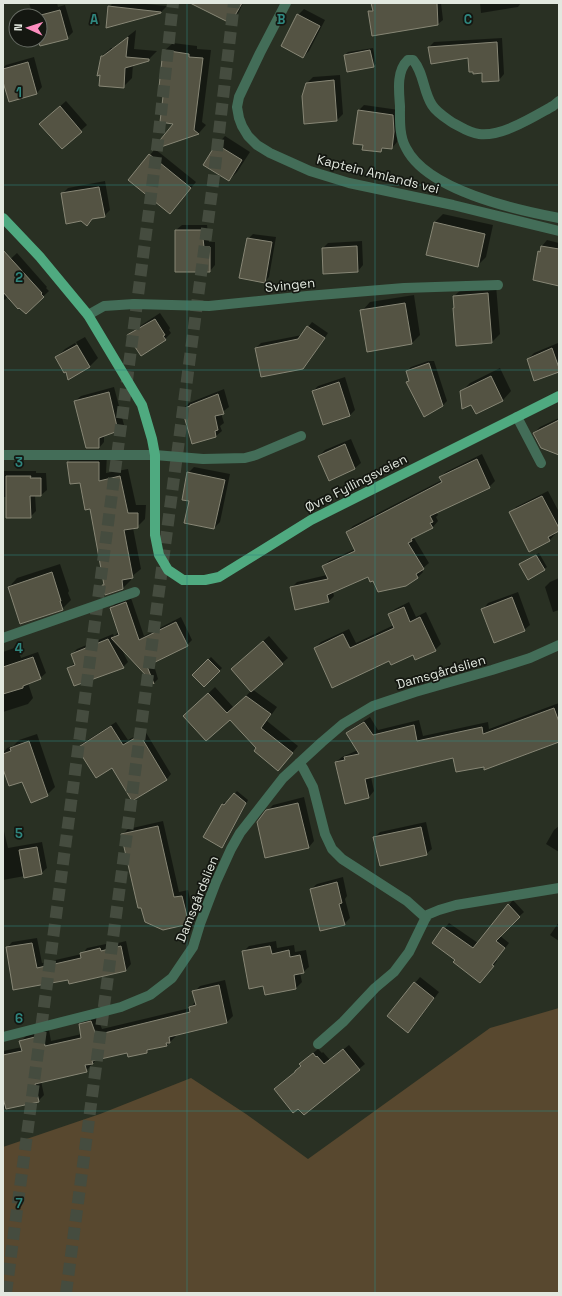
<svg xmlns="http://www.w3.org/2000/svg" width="562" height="1296" font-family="'Space Grotesk',sans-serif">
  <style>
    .green { fill: #58482f }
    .shadow { fill: #0007 }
    .building { fill: #545343; stroke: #878675 }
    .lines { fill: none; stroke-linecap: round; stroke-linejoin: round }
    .highway-tunnel { stroke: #454c3f; stroke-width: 12; stroke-dasharray: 12 6; stroke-linecap: butt }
    .minor { stroke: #436d58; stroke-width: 10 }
    .major { stroke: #4faa80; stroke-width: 10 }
    .grid { fill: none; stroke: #2f877f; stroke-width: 1; stroke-opacity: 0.55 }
    .labels { text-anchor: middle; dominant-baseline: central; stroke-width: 3.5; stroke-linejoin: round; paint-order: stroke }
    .street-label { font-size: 13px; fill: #e2e8df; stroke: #141711 }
    .grid-label { font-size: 13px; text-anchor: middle; font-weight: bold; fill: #2f877f; stroke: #141711; stroke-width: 3.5; stroke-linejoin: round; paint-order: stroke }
  </style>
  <rect width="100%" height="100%" fill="#293023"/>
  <path class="green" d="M 559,1008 L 559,1293 L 3,1293 L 3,1147 L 100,1114 L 191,1078 L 246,1114 L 308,1159 L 490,1028 Z"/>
  <path class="shadow" d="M 29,3 L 57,3 L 58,7 L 65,5 L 73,32 L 67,38 L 41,45 L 39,40 L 40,16 L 33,16 Z
    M 113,3 L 135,3 L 167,6 L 161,12 L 109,7 Z
    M 214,3 L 243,3 L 239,12 L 233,18 Z
    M 373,3 L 441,3 L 443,20 L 438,24 L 369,12 L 373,8 Z
    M 480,3 L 521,3 L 518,7 L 481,13 Z
    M 304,9 L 325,20 L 309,51 L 303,57 L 298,15 Z
    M 136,30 L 134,49 L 157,51 L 148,60 L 133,64 L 132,78 L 123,87 L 102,56 L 111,48 L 113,48 Z
    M 502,38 L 504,74 L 499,80 L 482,72 L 468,57 L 429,47 L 434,42 Z
    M 173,43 L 197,46 L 197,49 L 211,50 L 202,122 L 206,125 L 199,133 L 155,148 L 175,123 L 166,87 L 164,51 Z
    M 373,48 L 376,64 L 373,66 L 345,55 L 348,52 Z
    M 34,57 L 42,87 L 37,93 L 10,101 L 3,78 L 3,68 L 6,65 Z
    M 340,75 L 343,114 L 337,120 L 305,123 L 307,83 L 313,77 Z
    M 66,101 L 87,125 L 62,148 L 47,118 Z
    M 364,105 L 399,110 L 400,125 L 397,142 L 392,148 L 385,147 L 381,151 L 364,144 L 358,111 Z
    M 225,136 L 250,152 L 237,172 L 229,180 L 217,145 Z
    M 155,149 L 196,182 L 170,213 L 150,155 Z
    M 105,181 L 110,210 L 104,216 L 93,218 L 87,225 L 62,194 L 68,188 Z
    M 443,214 L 493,225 L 486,257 L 477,266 L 435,222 Z
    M 182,225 L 207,225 L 209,242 L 215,242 L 215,265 L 210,271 L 176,230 Z
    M 253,234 L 276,237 L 269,277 L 264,282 L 248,239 Z
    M 547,240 L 559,243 L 559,284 L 539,252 L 542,246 Z
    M 362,241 L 363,265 L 358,271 L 323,248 L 328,243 Z
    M 17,253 L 47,287 L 46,288 L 49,291 L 26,313 L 8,296 L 5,300 L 3,298 L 3,266 Z
    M 496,285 L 500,334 L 492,342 L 455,307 L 454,296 L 463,288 Z
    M 414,295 L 420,335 L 412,343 L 362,311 L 370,302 Z
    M 160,313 L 170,328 L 169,330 L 171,333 L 165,339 L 128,335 L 134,330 Z
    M 312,322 L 328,333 L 308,363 L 303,368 L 256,348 L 261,343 L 302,335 Z
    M 85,337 L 98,358 L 89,367 L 56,358 L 65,349 L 75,343 L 88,366 L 90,366 L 76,342 Z
    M 558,343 L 559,346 L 559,371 L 528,359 L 534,353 Z
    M 428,361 L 434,361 L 447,401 L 443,405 L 424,415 L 407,383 L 410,380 L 407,371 L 411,367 Z
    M 500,368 L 511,391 L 503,400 L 476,413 L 472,403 L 461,392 L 470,383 Z
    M 345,377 L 355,410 L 349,416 L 313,391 L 318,386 Z
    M 114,387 L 124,425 L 118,431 L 104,435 L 104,442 L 99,448 L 75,401 L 81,396 Z
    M 224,389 L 229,407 L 221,413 L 224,423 L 220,426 L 222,431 L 216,436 L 183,409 L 189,403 Z
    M 559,418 L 559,449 L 534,433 L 540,427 Z
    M 351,439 L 361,463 L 355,468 L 329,479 L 319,456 L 325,450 Z
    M 76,454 L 107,454 L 106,473 L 128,469 L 136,505 L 146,505 L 145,519 L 137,527 L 133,528 L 141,569 L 131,577 L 131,580 L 123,588 L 103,585 L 105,583 L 91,507 L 81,482 L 71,483 L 68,462 Z
    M 482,454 L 495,481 L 489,487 L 436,512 L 438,515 L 436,517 L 438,521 L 433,527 L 418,534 L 414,538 L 429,563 L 422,569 L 423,572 L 418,577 L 373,579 L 368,576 L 333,592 L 334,596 L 328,602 L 292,587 L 297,582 L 327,575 L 324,566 L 329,561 L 355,549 L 347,532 L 353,526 L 442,480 L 440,477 L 446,472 Z
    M 194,467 L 230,474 L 220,522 L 214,528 L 190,500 L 188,473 Z
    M 3,471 L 36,471 L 36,473 L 46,473 L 47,490 L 41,495 L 35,495 L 36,511 L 30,517 L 7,497 L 3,497 Z
    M 548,491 L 559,512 L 559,530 L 555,532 L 555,534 L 550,540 L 530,550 L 511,513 L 516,507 Z
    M 539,553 L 547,567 L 544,569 L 523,562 Z
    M 60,564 L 69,591 L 68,593 L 71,600 L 62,609 L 9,587 L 17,578 Z
    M 559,578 L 559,610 L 553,612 L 545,587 L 550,582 Z
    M 518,592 L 530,625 L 524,630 L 483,609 L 488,603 Z
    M 131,598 L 144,636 L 181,617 L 192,640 L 187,645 L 153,662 L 158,679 L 154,683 L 121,648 L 128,662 L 123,667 L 68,668 L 75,663 L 72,654 L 77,649 L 113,634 L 114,636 L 119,632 L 111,608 L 116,603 Z
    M 409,602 L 416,617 L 426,612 L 441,644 L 435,650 L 414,653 L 390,660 L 315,648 L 321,642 L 349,629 L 356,643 L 394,625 L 389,614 L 395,609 Z
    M 269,636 L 288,658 L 252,689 L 277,707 L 267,721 L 298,746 L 278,770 L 230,718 L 191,710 L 215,687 L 234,708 L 251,691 L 238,663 Z
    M 17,647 L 21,658 L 38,652 L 46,673 L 40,678 L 28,683 L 33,698 L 28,704 L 3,712 L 3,652 Z
    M 211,657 L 222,668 L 204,686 L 193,675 Z
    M 559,703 L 559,735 L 454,757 L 371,777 L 374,791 L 369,797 L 345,803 L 336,762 L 342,757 L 358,750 L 347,733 L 353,728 L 370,717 L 378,730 L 419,720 L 423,736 L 488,722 L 489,729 Z
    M 116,722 L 128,740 L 145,731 L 171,774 L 167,779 L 132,800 L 112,767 L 78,748 L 83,743 Z
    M 37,734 L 55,787 L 47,795 L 3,766 L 3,753 L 7,748 L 13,746 L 19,740 Z
    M 237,791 L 248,800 L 225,844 L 222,846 L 205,837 L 223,804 L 225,802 L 227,803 Z
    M 304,797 L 314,841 L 309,847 L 267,811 L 273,805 Z
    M 163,821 L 179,892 L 188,890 L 194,917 L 188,923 L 122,835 L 128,829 Z
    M 426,822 L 432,849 L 426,854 L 374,838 L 380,832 Z
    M 559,826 L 559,852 L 546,844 L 554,830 Z
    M 3,827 L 8,848 L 42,842 L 47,868 L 41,873 L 3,880 Z
    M 343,877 L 347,896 L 345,899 L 350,918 L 344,924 L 311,889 L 317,884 Z
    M 513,900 L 524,912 L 499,935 L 509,943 L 496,960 L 497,961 L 480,982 L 457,959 L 433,943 L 449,923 L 478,943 Z
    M 559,922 L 559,941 L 550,935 Z
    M 37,938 L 42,963 L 82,954 L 87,948 L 106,944 L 106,946 L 126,941 L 131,964 L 126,970 L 70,983 L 69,979 L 14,989 L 7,948 L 12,942 Z
    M 276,941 L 277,948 L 294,945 L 295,952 L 306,950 L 309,967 L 303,972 L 300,973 L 302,982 L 296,988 L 264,985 L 243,952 L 249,946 Z
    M 420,977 L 439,992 L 414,1026 L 408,1032 L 415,983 Z
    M 225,980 L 233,1016 L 227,1022 L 175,1034 L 176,1036 L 167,1045 L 150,1049 L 147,1052 L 128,1052 L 97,1059 L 86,1071 L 41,1081 L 44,1095 L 38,1101 L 3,1109 L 3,1051 L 22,1047 L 21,1041 L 27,1035 L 49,1030 L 51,1041 L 82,1034 L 80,1025 L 86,1019 L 97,1016 L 102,1029 L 190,1008 L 196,1001 L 194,992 L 200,986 Z
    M 349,1045 L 365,1064 L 304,1114 L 296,1072 L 302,1066 L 300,1064 L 318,1049 L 322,1053 L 323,1052 L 330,1060 Z"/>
  <path class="building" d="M 190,3 L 242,3 L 233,19 L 226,21 Z
    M 371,3 L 437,3 L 438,25 L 372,36 L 368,11 L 373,11 Z
    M 108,6 L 161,12 L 161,13 L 106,28 Z
    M 60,10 L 68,39 L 40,46 L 38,40 L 40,40 L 40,16 L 37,16 Z
    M 297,14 L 320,26 L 303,58 L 281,46 Z
    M 128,37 L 126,57 L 149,59 L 149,61 L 125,68 L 124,88 L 99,86 L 100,75 L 97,76 L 101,56 L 103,56 Z
    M 497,42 L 499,81 L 482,82 L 482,73 L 473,74 L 473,72 L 469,72 L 468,58 L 431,64 L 428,47 Z
    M 163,50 L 189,54 L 189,57 L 203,58 L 194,130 L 199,134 L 152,150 L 173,124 L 160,122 L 164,88 L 159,87 Z
    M 370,50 L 374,67 L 347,72 L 344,55 Z
    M 28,62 L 37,94 L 9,102 L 3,82 L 3,69 Z
    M 334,80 L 337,121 L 304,124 L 302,96 L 306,83 Z
    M 60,106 L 82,132 L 62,149 L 39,124 Z
    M 358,110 L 393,115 L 394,132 L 392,149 L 382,148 L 381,152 L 362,150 L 363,145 L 353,144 Z
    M 216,144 L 242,160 L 229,181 L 203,165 Z
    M 149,154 L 191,188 L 170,214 L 128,180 Z
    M 99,187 L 105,217 L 92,219 L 87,226 L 81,221 L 66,224 L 61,193 Z
    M 434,222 L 485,234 L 478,267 L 426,255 Z
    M 175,230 L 202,230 L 204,247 L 210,247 L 210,272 L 175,272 Z
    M 247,238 L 272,242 L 265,283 L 239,278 Z
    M 357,246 L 358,272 L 323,274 L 322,248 Z
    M 541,246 L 559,249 L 559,286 L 533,280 L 538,251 L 540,252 Z
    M 3,250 L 42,293 L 41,294 L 44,297 L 26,314 L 19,308 L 18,309 L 3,292 Z
    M 488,293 L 492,343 L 456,346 L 453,308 L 454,308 L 453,296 Z
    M 405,303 L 412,344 L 367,352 L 360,310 Z
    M 155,319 L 165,335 L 163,336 L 166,340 L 141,356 L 127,335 Z
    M 307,326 L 325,338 L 303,369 L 261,377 L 255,348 L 298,339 Z
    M 77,345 L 90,367 L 68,380 L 66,372 L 64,373 L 55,357 Z
    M 552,348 L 559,368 L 559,372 L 534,381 L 527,359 Z
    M 429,363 L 443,406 L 424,417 L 406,382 L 409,381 L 406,371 Z
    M 491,376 L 503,401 L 476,414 L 471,405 L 462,409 L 460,391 Z
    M 339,382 L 350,416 L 323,425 L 312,391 Z
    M 109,392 L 118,431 L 99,438 L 99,448 L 86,448 L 74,401 Z
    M 218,394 L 224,414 L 215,416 L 218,430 L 215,431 L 216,437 L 192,444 L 182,409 L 190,406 L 190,405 Z
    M 559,420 L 559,455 L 541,448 L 533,433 Z
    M 345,444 L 355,469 L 329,481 L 318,456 Z
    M 477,459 L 490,488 L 430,516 L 433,522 L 430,523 L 433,528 L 411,539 L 412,541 L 408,543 L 424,569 L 416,574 L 418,578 L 406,586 L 378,592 L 373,581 L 370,582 L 368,577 L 327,595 L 329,602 L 295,610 L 290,587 L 328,579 L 322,566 L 355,551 L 346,532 L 442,482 L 439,477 Z
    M 67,462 L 99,462 L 99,481 L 120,476 L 128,513 L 138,513 L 138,528 L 124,530 L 133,578 L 122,580 L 123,589 L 105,595 L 102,585 L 104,585 L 90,509 L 85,510 L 80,483 L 70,484 Z
    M 187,472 L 225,480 L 214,529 L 184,523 L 189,501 L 182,500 Z
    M 6,476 L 31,476 L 30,478 L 41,478 L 41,496 L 30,496 L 31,518 L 6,518 Z
    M 542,496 L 559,528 L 559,531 L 548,537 L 550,541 L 529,552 L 509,512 Z
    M 536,555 L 545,570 L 528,580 L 519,564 Z
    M 52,572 L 61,601 L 60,601 L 63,610 L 20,624 L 8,587 Z
    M 512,597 L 525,631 L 494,643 L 481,609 Z
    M 126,602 L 139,640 L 176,622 L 188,646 L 147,666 L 154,684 L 111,638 L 119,635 L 110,608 Z
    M 404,607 L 410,622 L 420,617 L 436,651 L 415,660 L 413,655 L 391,665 L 389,661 L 332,688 L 314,648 L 343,634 L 350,648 L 394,628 L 388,614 Z
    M 108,639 L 124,668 L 74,686 L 67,668 L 75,665 L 71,654 Z
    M 263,641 L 283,664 L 251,692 L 231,669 Z
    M 33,657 L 41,679 L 23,686 L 23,688 L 3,694 L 3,667 Z
    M 208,659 L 220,671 L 204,687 L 192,675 Z
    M 208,693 L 227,713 L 246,696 L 271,714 L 261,728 L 293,753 L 278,771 L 254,751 L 256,748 L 230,720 L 206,741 L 183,716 Z
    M 554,708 L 559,722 L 559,742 L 484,770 L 484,767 L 456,772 L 453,758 L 365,779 L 369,798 L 345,804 L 335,762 L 345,760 L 344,757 L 359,754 L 346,733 L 364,722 L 373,735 L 414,725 L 417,741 L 482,727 L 483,734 Z
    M 111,726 L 123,745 L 140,735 L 167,780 L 132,801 L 112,768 L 96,778 L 77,748 Z
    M 29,741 L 48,796 L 31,803 L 22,782 L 9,786 L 3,769 L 3,754 L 11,751 L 10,748 Z
    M 234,793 L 246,803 L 222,848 L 203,837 L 222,804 L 224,805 Z
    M 298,803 L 309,848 L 265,858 L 257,822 L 266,810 Z
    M 158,826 L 174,897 L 182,896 L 189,924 L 163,930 L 145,922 L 141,908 L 138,908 L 121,834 Z
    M 421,827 L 427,855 L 380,866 L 373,837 Z
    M 37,847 L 42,874 L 24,878 L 19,850 Z
    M 337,882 L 342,903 L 339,904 L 345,925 L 320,931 L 310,889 Z
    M 508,904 L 520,917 L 496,941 L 505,948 L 492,965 L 494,966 L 480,983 L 453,962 L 455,960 L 432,943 L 443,927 L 473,948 Z
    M 32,943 L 37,968 L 81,958 L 80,953 L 100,948 L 101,951 L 121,946 L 126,971 L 69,984 L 68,980 L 13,990 L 6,947 Z
    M 270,946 L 272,954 L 289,950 L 290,957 L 300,955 L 304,973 L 294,975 L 296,989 L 265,995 L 263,986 L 249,989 L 242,951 Z
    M 414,982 L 434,998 L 408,1033 L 387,1016 Z
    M 219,985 L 227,1023 L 169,1037 L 170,1043 L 166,1043 L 167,1046 L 147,1050 L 147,1053 L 128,1057 L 127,1053 L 92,1061 L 93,1064 L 85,1065 L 87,1072 L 35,1084 L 39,1102 L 6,1109 L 3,1098 L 3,1055 L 22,1051 L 19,1041 L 43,1035 L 45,1046 L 81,1038 L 79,1024 L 91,1021 L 96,1035 L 190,1012 L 189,1007 L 196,1005 L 192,991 Z
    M 343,1049 L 360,1070 L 304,1115 L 298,1109 L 293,1113 L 274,1089 L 295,1072 L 295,1071 L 301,1066 L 299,1064 L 313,1053 L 316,1057 L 317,1056 L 324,1064 Z"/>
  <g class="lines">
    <path class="highway-tunnel" d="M 6,1293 L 126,388 L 158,141 L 173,3
      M 66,1293 L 214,176 L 234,3"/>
    <path class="minor" d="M 286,3 L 260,53 L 239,97 L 237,107 L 239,118 L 242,126 L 248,136 L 257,145 L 270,153 L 310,171 L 349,183 L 453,205 L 559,231
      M 559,101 L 553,106 C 533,117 502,137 479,134 C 469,133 461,127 453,123 C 446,118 437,113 432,105 C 423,91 424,73 413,60 L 408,60 C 396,71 399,92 400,106 C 400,119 399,136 406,148 C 427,190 516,210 559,218
      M 88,315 L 104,306 L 134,304 L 209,306 L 307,296 L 404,288 L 498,285
      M 517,417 L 541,463
      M 3,455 L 155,455 L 203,459 L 245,458 L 256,455 L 301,436
      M 3,638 L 135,592
      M 299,763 L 303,768 L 313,787 L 325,834 L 332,849 L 342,859 L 407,901 L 426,918
      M 3,1037 L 121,1007 L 150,995 L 172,978 L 193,947 L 200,924 L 216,882 L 231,849 L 240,833 L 283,778 L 322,742 L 343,724 L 373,706 L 415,692 L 492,670 L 530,658 L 559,645
      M 318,1044 L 343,1022 L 375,988 L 394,972 L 409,952 L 427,915 L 439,910 L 456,905 L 559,888"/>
    <path class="major" d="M 3,218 L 40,257 L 88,315 L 142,405 L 152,439 L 155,455 L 155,535 L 159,555 L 168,570 L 183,580 L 205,580 L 219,577 L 311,520 L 559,396"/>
  </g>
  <path class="grid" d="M 187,3 L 187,1293M 375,3 L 375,1293M 3,185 L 559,185M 3,370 L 559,370M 3,555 L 559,555M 3,741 L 559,741M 3,926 L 559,926M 3,1111 L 559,1111"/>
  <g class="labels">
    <g class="street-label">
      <text transform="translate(378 174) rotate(14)">Kaptein Amlands vei</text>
      <text transform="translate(290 285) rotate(-6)">Svingen</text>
      <text transform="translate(356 483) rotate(-27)">Øvre Fyllingsveien</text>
      <text transform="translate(441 672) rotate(-16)">Damsgårdslien</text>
      <text transform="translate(197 899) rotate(-68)">Damsgårdslien</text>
    </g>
  </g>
  <g class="grid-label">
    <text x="94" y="24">A</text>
    <text x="281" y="24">B</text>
    <text x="468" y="24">C</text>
    <text x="19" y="97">1</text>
    <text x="19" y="282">2</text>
    <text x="19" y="467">3</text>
    <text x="19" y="653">4</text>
    <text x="19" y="838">5</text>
    <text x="19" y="1023">6</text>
    <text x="19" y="1208">7</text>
  </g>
  <rect width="562" height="1296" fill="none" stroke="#e2e8df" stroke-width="8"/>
  <g transform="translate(28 28) rotate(273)"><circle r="19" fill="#141711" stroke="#666b63"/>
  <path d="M0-3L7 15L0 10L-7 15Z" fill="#fd8ebf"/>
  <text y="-6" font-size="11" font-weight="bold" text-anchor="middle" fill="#e2e8df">N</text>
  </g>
</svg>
